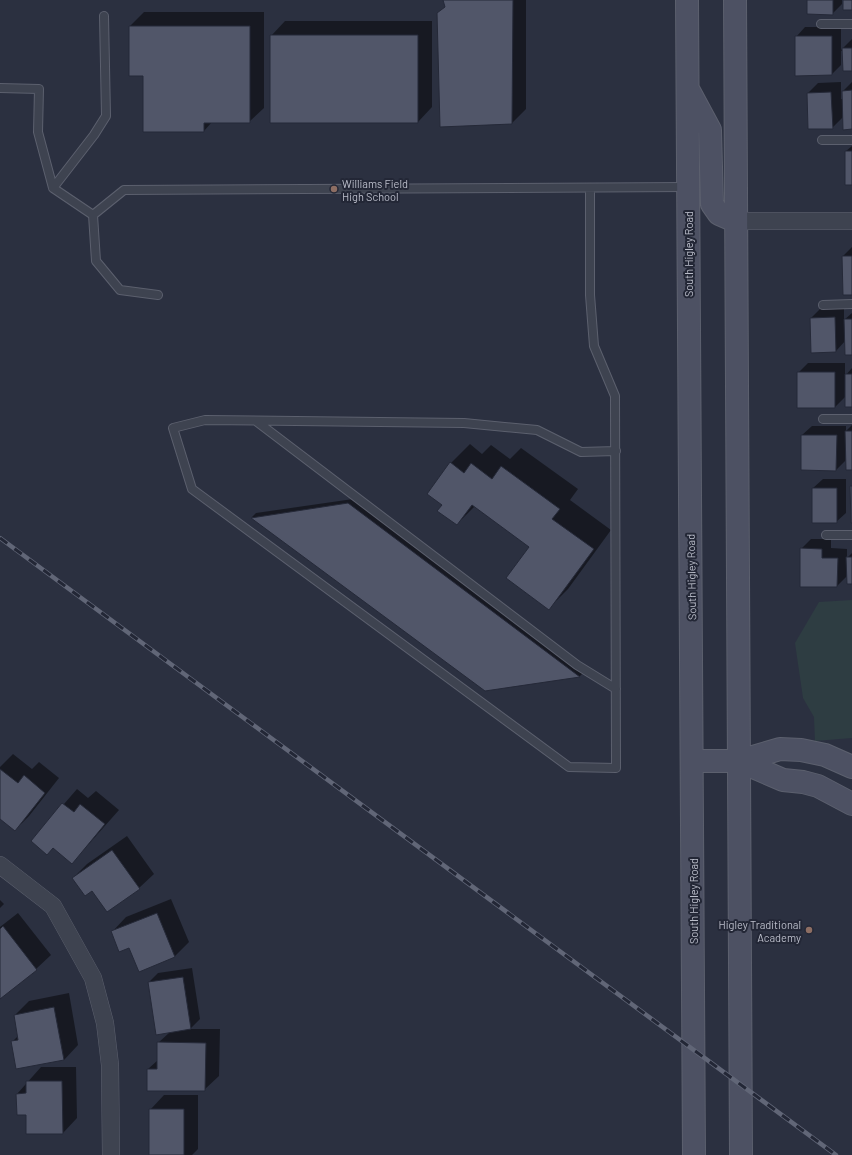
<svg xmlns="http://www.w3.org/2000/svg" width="852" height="1155" font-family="Barlow,sans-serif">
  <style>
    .green { fill: #2e3d42 }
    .shadow { fill: #0007 }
    .building { fill: #515669; stroke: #252938 }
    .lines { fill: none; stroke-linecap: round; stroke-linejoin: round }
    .lane-casing { stroke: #5c606e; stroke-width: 10 }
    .street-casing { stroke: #5c606e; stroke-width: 18 }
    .secondary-casing { stroke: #5c606e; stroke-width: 24 }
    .lane { stroke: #3e4350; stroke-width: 8 }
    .street { stroke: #3e4350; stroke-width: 17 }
    .secondary { stroke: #4d5163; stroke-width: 22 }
    .rail-casing { stroke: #616677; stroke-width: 4.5 }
    .rail { stroke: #232736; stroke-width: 3; stroke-dasharray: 9; stroke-linecap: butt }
    .education-dot { fill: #8d6e63; stroke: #232736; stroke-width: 1.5 }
    .labels { text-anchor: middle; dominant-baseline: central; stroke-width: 4; stroke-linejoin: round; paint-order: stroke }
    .poi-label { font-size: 11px; fill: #bbbeca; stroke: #232736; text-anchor: start }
    .street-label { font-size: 11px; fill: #bbbeca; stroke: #232736 }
  </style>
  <rect width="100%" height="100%" fill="#2b3040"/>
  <path class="green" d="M 852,600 L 852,738 L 815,741 L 814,717 L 803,698 L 795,643 L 819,602 Z"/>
  <path class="shadow" d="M 444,0 L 526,0 L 526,109 L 512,123 L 441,126 L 438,14 L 446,6 Z
    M 808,0 L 842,0 L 842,4 L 832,14 Z
    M 144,12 L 264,12 L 264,108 L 249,122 L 212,122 L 204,131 L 144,75 L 130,26 Z
    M 285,21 L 432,21 L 432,107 L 418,122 L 271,36 Z
    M 805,27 L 841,27 L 841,50 L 852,39 L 852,70 L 843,51 L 841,51 L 841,65 L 832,74 L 796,37 Z
    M 841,82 L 841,99 L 843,99 L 843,91 L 852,82 L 852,128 L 843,117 L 832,128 L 808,93 L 818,83 Z
    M 852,146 L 852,184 L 846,151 Z
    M 852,247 L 852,294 L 843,256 Z
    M 844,308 L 844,320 L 852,313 L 852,354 L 846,340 L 836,351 L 811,318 L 820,309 Z
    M 808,363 L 845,363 L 845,376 L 852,368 L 852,406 L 846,396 L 835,407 L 798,373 Z
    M 852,425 L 852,469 L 847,459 L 836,470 L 802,435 L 812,426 L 846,426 L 846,431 Z
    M 470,444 L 482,454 L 491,445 L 510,459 L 521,448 L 578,489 L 570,500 L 611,530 L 568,589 L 549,608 L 530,546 L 475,506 L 457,524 L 443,505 L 451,463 Z
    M 823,479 L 846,479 L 846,513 L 836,522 L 813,488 Z
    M 353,499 L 584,672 L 580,676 L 485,690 L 252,517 L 256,513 Z
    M 811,539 L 831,539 L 831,548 L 847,549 L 847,558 L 852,553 L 852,583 L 847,576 L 837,586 L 801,549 Z
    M 13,754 L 32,769 L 39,762 L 59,778 L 29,816 L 15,830 L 0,818 L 0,767 Z
    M 77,789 L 88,798 L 96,791 L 119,810 L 72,863 L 53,847 L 32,841 Z
    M 127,836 L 154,874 L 139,888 L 92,890 L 73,878 L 87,864 Z
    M 171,899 L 189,942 L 175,956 L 140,971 L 130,947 L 112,932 L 126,917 Z
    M 0,900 L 4,904 L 0,908 Z
    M 18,913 L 51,955 L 36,969 L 0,998 L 0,927 Z
    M 192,968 L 200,1019 L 190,1029 L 220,1029 L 219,1076 L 204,1090 L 148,1069 L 158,1060 L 158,1043 L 170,1032 L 149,982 L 158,973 Z
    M 69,993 L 78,1045 L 64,1060 L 12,1042 L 19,1035 L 15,1015 L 29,1001 Z
    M 41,1067 L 76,1067 L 77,1118 L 63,1133 L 27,1114 L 17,1094 Z
    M 164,1095 L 198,1095 L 198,1149 L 192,1155 L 150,1155 L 150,1110 Z"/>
  <path class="building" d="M 443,0 L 513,0 L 512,124 L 440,127 L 437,13 L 445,7 Z
    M 807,0 L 833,0 L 833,15 L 807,14 Z
    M 843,0 L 852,0 L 852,10 L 843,10 Z
    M 129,26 L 250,26 L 250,123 L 204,123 L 204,132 L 143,132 L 143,76 L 129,76 Z
    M 270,35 L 418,35 L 418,123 L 270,123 Z
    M 795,36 L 832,36 L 832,75 L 795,76 Z
    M 842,48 L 852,48 L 852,71 L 843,71 Z
    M 852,90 L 852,129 L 843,130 L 842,91 Z
    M 831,92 L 833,129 L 808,129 L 807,93 Z
    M 845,151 L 852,151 L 852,185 L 845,185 Z
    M 842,256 L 852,256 L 852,295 L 843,295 Z
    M 835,317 L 836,352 L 811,353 L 810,318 Z
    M 844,319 L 852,319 L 852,355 L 845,355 Z
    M 797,372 L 835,372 L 835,408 L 797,408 Z
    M 845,374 L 852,374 L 852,407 L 845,407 Z
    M 845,431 L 852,431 L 852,470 L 846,470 Z
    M 801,435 L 837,435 L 836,471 L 801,470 Z
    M 450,462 L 464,473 L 471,463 L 492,479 L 501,466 L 560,509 L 552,519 L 594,549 L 549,610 L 506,578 L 529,547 L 472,505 L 457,525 L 437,511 L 442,505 L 427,494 Z
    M 850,486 L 852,486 L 852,523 L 851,523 Z
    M 812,488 L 837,488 L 837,523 L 812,523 Z
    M 348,503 L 580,677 L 485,691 L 251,518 Z
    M 800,548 L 822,549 L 822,558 L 838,558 L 837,587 L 800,587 Z
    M 846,557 L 852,557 L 852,584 L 847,584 Z
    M 0,769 L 18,783 L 24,775 L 45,793 L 15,831 L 0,819 Z
    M 62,803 L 74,812 L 80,804 L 105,824 L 72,864 L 53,848 L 47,855 L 31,841 Z
    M 112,850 L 140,889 L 107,912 L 92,891 L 85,896 L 72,878 Z
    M 157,913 L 175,957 L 139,972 L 129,948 L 119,952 L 111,931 Z
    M 3,926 L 37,970 L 0,999 L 0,929 Z
    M 183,977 L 191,1029 L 156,1035 L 148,982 Z
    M 54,1007 L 64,1060 L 16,1069 L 11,1041 L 18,1040 L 14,1015 Z
    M 157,1042 L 206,1043 L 205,1091 L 147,1091 L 147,1069 L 157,1069 Z
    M 26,1081 L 62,1081 L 63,1134 L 26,1134 L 26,1115 L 17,1115 L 16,1094 L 26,1093 Z
    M 149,1109 L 184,1109 L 184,1155 L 149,1155 Z"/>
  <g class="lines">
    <defs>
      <path id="lane" d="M 821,24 L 852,24
        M 0,88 L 39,89 L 38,132 L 53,188 L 93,215
        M 822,140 L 852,140
        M 53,188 L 94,135 L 106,116 L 104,16
        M 590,188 L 590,295 L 594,346 L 615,396 L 616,768 L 569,767 L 192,489 L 173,428 L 205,420 L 464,423 L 537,430 L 581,452 L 616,451
        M 93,215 L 124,190 L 687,187
        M 93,215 L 96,261 L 120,290 L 158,295
        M 823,305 L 852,304
        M 823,419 L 852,419
        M 256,421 L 577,665 L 616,689
        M 826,535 L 852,535"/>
      <path id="street" d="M 735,221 L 852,221
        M 0,865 L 53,906 L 93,978 L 105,1023 L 110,1065 L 111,1155"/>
      <path id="secondary" d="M 687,0 L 694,1155
        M 735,0 L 741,1155
        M 689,91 L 710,130 L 712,204 L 719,214 L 735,221
        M 692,761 L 739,761 L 780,749 L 801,750 L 825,755 L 852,767
        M 739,761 L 783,780 L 803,782 L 818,786 L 852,804"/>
    </defs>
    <use href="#lane" class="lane-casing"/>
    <use href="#street" class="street-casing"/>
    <use href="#secondary" class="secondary-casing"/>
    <use href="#lane" class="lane"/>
    <use href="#street" class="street"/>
    <use href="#secondary" class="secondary"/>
    <defs>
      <path id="rail" d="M 0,538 L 836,1155"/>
    </defs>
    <use href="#rail" class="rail-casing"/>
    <use href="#rail" class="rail"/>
  </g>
  <g class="education-dot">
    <circle cx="334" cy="189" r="4"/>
    <circle cx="809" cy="930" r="4"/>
  </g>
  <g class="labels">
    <g class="poi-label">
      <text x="342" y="183">Williams Field<tspan x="342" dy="13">High School</tspan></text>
      <text x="801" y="924" text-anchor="end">Higley Traditional<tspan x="801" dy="13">Academy</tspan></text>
    </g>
    <g class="street-label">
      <text transform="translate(688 254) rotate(-90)">South Higley Road</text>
      <text transform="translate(691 577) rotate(-91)">South Higley Road</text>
      <text transform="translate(693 901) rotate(-90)">South Higley Road</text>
    </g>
  </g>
</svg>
